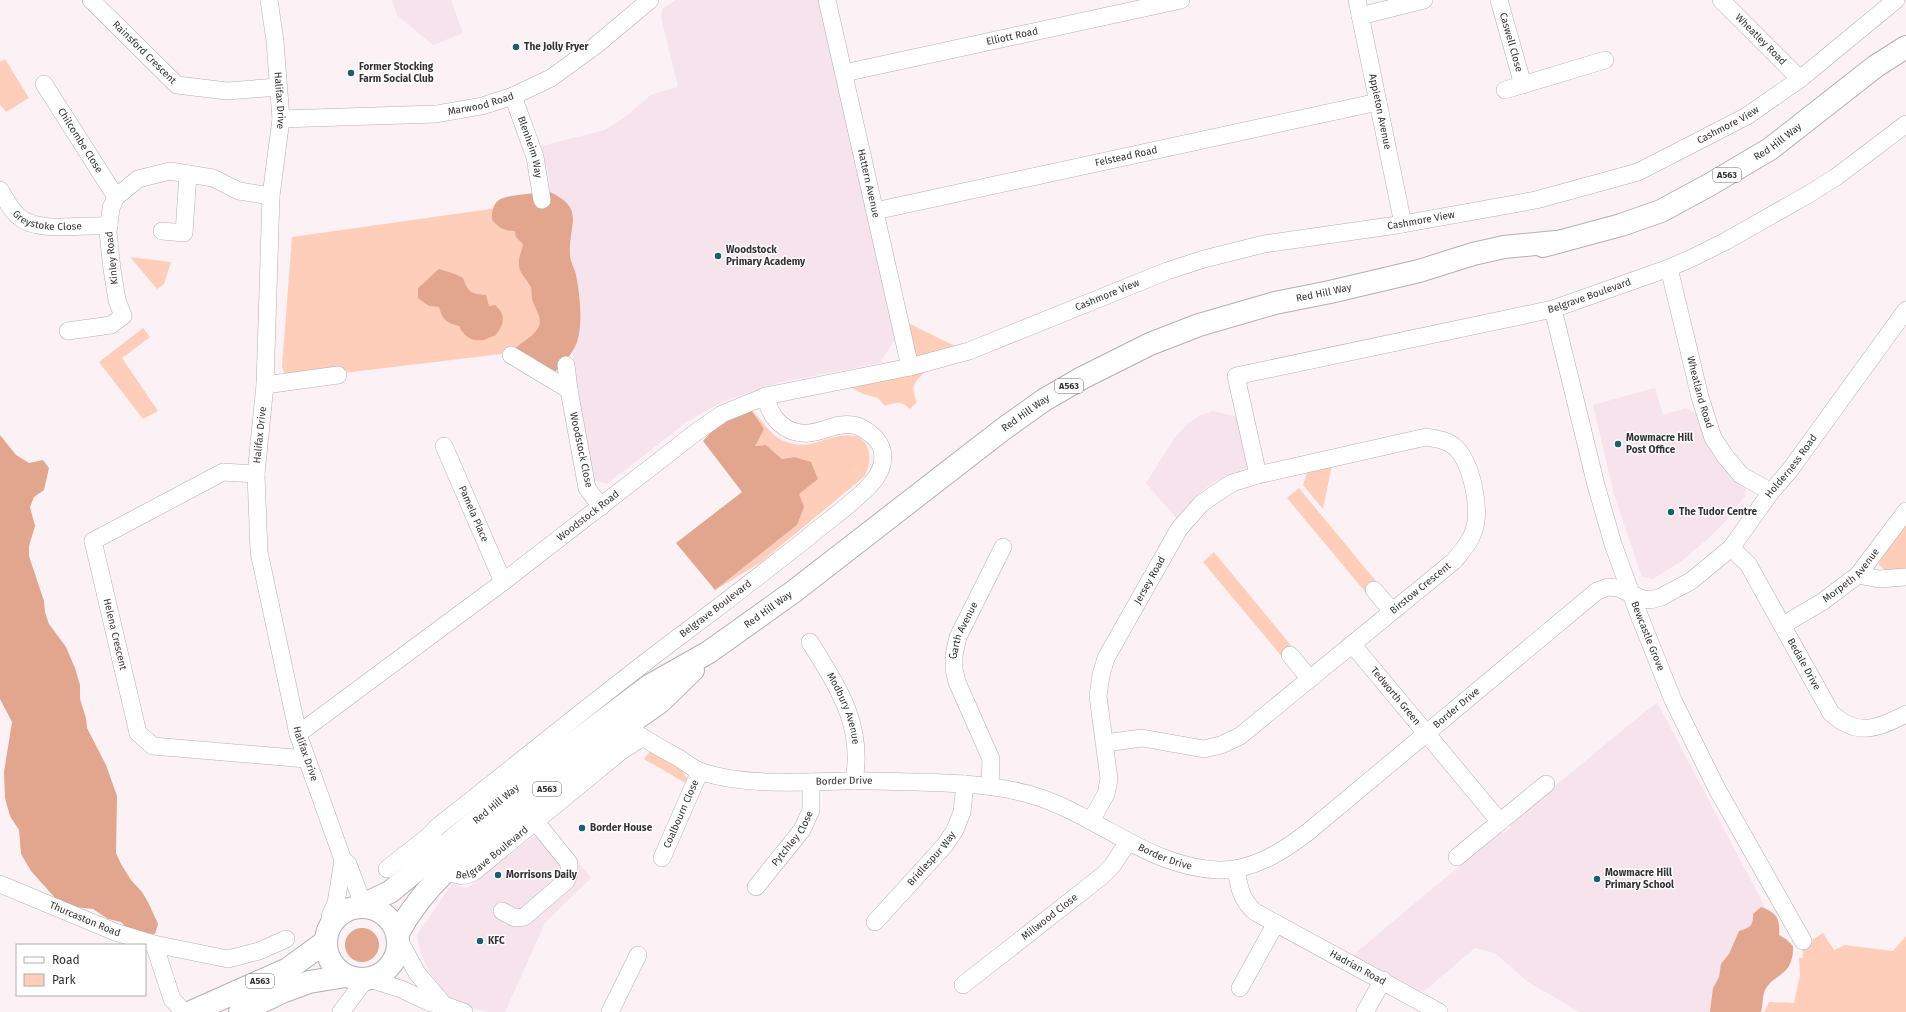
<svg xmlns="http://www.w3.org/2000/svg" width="1906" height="1012" font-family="'Fira Sans',sans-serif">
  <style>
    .built { fill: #f6e3eb }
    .green { fill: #feceba }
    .forest { fill: #e1a68d }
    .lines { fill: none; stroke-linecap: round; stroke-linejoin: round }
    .minor-casing { stroke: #b7aeb1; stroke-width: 18 }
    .highway-casing { stroke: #b7aeb1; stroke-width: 24 }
    .minor { stroke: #fff; stroke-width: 17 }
    .highway { stroke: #fff; stroke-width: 22 }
    .poi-dot { fill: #1a5e71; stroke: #fff; stroke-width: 1.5 }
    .labels { text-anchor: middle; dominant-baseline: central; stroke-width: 3; stroke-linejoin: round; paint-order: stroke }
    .shield { fill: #fff; stroke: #727070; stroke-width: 1 }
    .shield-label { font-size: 9px; font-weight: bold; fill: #363233 }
    .street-label { font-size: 10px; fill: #363233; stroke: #fff }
    .poi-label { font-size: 10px; font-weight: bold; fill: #363233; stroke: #fff; text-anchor: start }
  </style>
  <rect width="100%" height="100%" fill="#fcf2f6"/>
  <path class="built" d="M 392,0 L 451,0 L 463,33 L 433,45 L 397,15 Z
    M 675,0 L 820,0 L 895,339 L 880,363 L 777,383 L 722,402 L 688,421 L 607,484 L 590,478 L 548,173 L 541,146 L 605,130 L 625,117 L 652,94 L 678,87 L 661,17 L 662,9 Z
    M 1655,388 L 1663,415 L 1686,408 L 1697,414 L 1733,477 L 1746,488 L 1745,496 L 1726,521 L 1709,538 L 1683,560 L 1653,579 L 1642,577 L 1614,495 L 1593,405 Z
    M 1213,411 L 1238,417 L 1249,464 L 1246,468 L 1212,483 L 1192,500 L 1177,519 L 1146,483 L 1174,439 L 1188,423 L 1201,415 Z
    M 1657,702 L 1766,909 L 1718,1012 L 1580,1012 L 1528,982 L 1495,953 L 1475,948 L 1423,992 L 1352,956 L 1500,832 L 1504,833 L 1510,828 L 1510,823 Z
    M 548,825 L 591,878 L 545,923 L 505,1012 L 491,1012 L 457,1005 L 444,992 L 432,977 L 421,954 L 417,935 L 452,884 L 467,888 Z"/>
  <path class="green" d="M 5,59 L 29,98 L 6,112 L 0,105 L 0,62 Z
    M 540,202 L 561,345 L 510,353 L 293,379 L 285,375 L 282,367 L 292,237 Z
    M 130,257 L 171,262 L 164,284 L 157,289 Z
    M 908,323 L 957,347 L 915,359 Z
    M 143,328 L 150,337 L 122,358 L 158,411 L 143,419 L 99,362 Z
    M 928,369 C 916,381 909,384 917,402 L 910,409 C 902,401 896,402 885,406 L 878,398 L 863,394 L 850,387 Z
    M 751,410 C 762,419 770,436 784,441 C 793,445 804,446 814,443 C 830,439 861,425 868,449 C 871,459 869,467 865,476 L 760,563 L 715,590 L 797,525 L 799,494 L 794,457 L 782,459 L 766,445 L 755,446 Z
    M 1332,465 L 1323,509 L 1303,485 L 1308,470 Z
    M 1299,488 L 1379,585 L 1367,594 L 1287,498 Z
    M 1906,524 L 1906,572 L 1886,571 L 1879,565 L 1880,560 Z
    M 1214,552 L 1294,649 L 1283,658 L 1203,562 Z
    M 650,751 C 660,758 691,770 687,784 L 644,759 Z
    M 1823,933 L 1834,950 L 1845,945 L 1893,951 L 1906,936 L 1906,1012 L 1764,1012 L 1769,1002 L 1794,1003 L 1800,975 L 1799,958 L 1803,958 L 1802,946 Z"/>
  <path class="forest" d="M 548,191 C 587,209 568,223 570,255 C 570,262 575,269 576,275 C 580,295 583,323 577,342 C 572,355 562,365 553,374 L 512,351 C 520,343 532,338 538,328 C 544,318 534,308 532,299 C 531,294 533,289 529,284 C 526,278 519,273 519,265 C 518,259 522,250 523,244 L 516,237 L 515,231 C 505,231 499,228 492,220 C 492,213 492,205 499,200 C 508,194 536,194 548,191 Z
    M 439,269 L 455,274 L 463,278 C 468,292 471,294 486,295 L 489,306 L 495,305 C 507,315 504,325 495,336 C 490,336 488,339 483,340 C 471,342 463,335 459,326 C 445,322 443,320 439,307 L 429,306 L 418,298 L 418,288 C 426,282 431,275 439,269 Z
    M 751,410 L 764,429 L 755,446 L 766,445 L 782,459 L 794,457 L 811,462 L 818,479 L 799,494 L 804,507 L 797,525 L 715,590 L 676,543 L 742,492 L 703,441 L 711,432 L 722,414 Z
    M 0,435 L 16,455 L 29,463 L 43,460 L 49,468 L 44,490 L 34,497 L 30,507 L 35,526 L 29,546 L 29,556 L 44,601 L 45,612 L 49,624 L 66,647 L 75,668 L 80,685 L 80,699 L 86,718 L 87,728 L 106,765 L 117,796 L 116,853 L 121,864 L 131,880 L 142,892 L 148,902 L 158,924 L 155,934 L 138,933 L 127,928 L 121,922 L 108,919 L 93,909 L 74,907 L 57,900 L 31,871 L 21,854 L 19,830 L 10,816 L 5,798 L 4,772 L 12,722 L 0,699 Z
    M 1761,907 C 1777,913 1780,918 1779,935 L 1786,939 L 1793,946 C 1794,979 1770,973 1764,993 C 1762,999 1763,1006 1761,1012 L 1710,1012 L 1713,988 L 1719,977 L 1721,964 L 1729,954 L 1739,931 C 1749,928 1754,926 1753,914 Z
    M345 945a17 17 0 1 1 34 0a17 17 0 1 1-34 0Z"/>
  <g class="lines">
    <defs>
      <g id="minor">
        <path id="s1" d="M 91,0 L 177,85 L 227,91 L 278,87"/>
        <path id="s2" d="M 269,0 L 275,41 L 281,119 L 271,196 L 265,385 L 256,474 L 259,552 L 298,734 L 343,860 L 348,864 L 364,907"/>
        <path id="s3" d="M 827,0 L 910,367"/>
        <path id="s4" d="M 1357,0 L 1403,224"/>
        <path id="s5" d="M 1499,0 L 1523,85"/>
        <path id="s6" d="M 1721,0 L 1800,79"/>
        <path d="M 1360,16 L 1424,0"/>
        <path id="s7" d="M 844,73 L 1181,0"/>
        <path id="s8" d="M 44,84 L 116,197"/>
        <path d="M 1505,90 L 1605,60"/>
        <path id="s9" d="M 513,96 L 535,157 L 542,200"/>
        <path id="s10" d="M 281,119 L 436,114 L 482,106 L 513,96 L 551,78 L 595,46 L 650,0"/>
        <path id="s11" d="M 0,190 C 5,198 10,209 18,216 C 37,234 83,224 109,226"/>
        <path id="s12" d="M 875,211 L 1378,102"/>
        <path d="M 162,231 L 184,233 L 188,174"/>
        <path id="s13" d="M 1669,268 L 1700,397 L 1713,438 L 1725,456 L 1741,475 L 1771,492"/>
        <path id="s14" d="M 1553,309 L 1596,485 L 1613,544 L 1637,610 L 1673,700 L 1717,789 L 1803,941"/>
        <path d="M 68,331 L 111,325 L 123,316 L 117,300 L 112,269 L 108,232 L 111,208 L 116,197 L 138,179 L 170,171 L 213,178 L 239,191 L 271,196"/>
        <path d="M 511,355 L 569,390"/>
        <path d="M 566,365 L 569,390 L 587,488 L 601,507"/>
        <path d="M 265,385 L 338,375"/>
        <path id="s15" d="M 444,446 L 503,582"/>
        <path id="s16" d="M 256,474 L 223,472 L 93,541 L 138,733 L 153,746 L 306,759"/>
        <path id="s17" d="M 1731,548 L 1748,564 L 1831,713 C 1857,737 1878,729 1906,714"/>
        <path d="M 1858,575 L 1879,579 L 1906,577"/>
        <path d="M 1374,590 L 1392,611"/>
        <path id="s18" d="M 1783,625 L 1822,602 L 1858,575 L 1906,511"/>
        <path id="s19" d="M 810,642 C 838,688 864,724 854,781"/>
        <path id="s20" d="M 1352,644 L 1500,822"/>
        <path d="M 1290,655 L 1310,679"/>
        <path id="s21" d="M 618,720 C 636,734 656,746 677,757 C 685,762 693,769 702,772 C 745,786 800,782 845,781 C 868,780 892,782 915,782 C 953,783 991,784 1028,794 C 1095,812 1146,867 1218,870 C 1252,871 1282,852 1308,832 L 1597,591 L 1608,587 L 1618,588 L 1643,599 L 1651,600 L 1661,597 L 1691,581 L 1731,548 L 1771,492 L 1790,470 L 1906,310"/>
        <path id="s22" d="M 298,734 L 503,582 L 695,433 L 722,414 L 766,396 L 910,367 L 969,351 L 1167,271 L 1204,259 L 1264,244 L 1397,225 L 1536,200 L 1638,172 L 1747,116 L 1800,79 L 1896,0"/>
        <path id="s23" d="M 1105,743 L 1142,738 L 1204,749 L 1221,745 L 1240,736 L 1454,561 C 1461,552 1469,544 1473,533 C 1482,511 1472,463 1455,447 C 1447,440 1437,439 1426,437 L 1258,475"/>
        <path id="s24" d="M 990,786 L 991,759 L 957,682 L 954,669 L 954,655 L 958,637 L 1003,547"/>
        <path id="s25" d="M 1091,821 L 1106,794 L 1109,779 L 1098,696 L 1101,675 L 1106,658 L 1179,529 L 1201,504 L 1215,494 L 1232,483 L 1258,475 L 1236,376 L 1553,309 L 1669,268 L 1694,257 L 1726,241 L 1809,194 L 1836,177 L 1906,124"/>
        <path id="s26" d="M 436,854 L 430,843 L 430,835 L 436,828 C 516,765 595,700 676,639 C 720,606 763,573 806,539 C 827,521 853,504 871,484 C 880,474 885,463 882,450 C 881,445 876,438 872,435 C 866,430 860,426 853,425 C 838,422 823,432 809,433 C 786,435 769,418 766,396"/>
        <path d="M 1457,857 L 1546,784"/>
        <path id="s27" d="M 662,858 L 700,771"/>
        <path d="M 387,869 L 430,835"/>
        <path id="s28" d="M 1236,869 C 1239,887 1241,900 1255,912 L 1439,1012"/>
        <path id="s29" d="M 446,871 C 458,876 464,878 475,871 L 620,752 L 643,737"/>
        <path id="s30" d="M 0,884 L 115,932 L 154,944 L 228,959 L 259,951 L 286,939"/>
        <path id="s31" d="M 756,887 L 802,830 L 811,810 L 811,782"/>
        <path d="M 502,911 L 515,918 L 524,917 L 566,881 L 569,875 L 569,863 L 536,822"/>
        <path id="s32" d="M 875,922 L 945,845 L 955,830 L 962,812 L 965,784"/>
        <path d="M 331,923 L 330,916 L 336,903 L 343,860"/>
        <path d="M 398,938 L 417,973 L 444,1005"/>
        <path d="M 154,944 L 172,999 L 184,1012"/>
        <path d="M 369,979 L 401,989 L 431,1003 L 444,1005 L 464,1012"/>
        <path id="s33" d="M 963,985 L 1102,876 L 1112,866 L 1128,842"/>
        <path d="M 1240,988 L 1276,923"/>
        <path d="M 341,1012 L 366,979"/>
        <path d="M 610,1012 L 638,955"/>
        <path d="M 1365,1012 L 1383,980"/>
      </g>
      <g id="highway">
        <path id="s34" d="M 1543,246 L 1621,225 L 1661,211 L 1709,185 L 1770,149 L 1876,66 L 1906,47"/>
        <circle cx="362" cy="943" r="36"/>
        <path id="s35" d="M 368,907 L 373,900 L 390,892 L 534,773 L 649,686 L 709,652 L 793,592 L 1002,430 L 1044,400 L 1082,378 L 1150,344 L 1199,325 L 1275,303 L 1330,292 L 1419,271 L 1473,254 L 1504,247 L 1556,242"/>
        <path d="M 397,935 C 410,910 426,890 446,871 L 626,726 L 660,702 L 693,670"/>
        <path d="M 191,1012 L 288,969 L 325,942"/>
        <path d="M 240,1012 L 282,992 L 309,982 L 346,976"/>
      </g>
    </defs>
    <use href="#minor" class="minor-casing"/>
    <use href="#highway" class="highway-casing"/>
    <use href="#minor" class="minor"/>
    <use href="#highway" class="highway"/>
  </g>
  <g class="poi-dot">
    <circle cx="516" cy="47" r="4"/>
    <circle cx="351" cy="73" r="4"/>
    <circle cx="718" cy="256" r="4"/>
    <circle cx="1618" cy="444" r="4"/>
    <circle cx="1671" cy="512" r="4"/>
    <circle cx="582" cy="828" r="4"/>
    <circle cx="498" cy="875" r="4"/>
    <circle cx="1597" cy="879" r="4"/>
    <circle cx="480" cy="941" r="4"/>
  </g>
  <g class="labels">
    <g class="shield">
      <rect x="1713" y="168" width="28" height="14" rx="3"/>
      <rect x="1055" y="379" width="28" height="14" rx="3"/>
      <rect x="533" y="782" width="28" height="14" rx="3"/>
      <rect x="246" y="974" width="28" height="14" rx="3"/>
    </g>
    <g class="shield-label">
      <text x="1727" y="175">A563</text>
      <text x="1069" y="386">A563</text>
      <text x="547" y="789">A563</text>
      <text x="260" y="981">A563</text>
    </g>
    <g class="street-label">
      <text stroke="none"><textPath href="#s7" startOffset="172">Elliott Road</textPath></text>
      <text stroke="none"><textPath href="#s6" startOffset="56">Wheatley Road</textPath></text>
      <text stroke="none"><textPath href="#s5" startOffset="44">Caswell Close</textPath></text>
      <text stroke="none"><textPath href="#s1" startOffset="75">Rainsford Crescent</textPath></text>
      <text stroke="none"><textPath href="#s2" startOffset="101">Halifax Drive</textPath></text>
      <text stroke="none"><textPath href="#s10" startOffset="201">Marwood Road</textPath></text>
      <text stroke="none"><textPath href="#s4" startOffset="114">Appleton Avenue</textPath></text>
      <text stroke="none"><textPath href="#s22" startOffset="1584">Cashmore View</textPath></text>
      <text stroke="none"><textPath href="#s8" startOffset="67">Chilcombe Close</textPath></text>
      <text stroke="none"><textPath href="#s34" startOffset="259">Red Hill Way</textPath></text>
      <text stroke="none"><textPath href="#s9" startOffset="54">Blenheim Way</textPath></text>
      <text stroke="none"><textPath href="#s12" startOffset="257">Felstead Road</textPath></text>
      <text stroke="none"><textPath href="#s3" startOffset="188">Hattern Avenue</textPath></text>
      <text stroke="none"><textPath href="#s11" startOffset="62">Greystoke Close</textPath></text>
      <text stroke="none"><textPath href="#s22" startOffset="1260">Cashmore View</textPath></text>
      <text transform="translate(112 258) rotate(-96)">Kinley Road</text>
      <text stroke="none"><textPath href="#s35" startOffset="1148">Red Hill Way</textPath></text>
      <text stroke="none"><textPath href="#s25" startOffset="879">Belgrave Boulevard</textPath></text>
      <text stroke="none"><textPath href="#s22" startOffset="936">Cashmore View</textPath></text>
      <text stroke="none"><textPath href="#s13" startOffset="128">Wheatland Road</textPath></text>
      <text stroke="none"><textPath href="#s35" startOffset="824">Red Hill Way</textPath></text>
      <text transform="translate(260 435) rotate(-84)">Halifax Drive</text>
      <text transform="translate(581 450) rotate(78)">Woodstock Close</text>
      <text stroke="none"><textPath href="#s21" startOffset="1364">Holderness Road</textPath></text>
      <text stroke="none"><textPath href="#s15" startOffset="74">Pamela Place</textPath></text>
      <text stroke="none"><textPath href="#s22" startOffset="363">Woodstock Road</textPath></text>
      <text stroke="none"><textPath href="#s18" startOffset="85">Morpeth Avenue</textPath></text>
      <text stroke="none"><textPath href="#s25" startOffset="258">Jersey Road</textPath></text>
      <text stroke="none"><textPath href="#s23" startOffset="372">Birstow Crescent</textPath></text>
      <text stroke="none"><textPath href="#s26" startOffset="385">Belgrave Boulevard</textPath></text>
      <text stroke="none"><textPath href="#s35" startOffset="500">Red Hill Way</textPath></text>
      <text stroke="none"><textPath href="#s24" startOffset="165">Garth Avenue</textPath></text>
      <text stroke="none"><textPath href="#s16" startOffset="276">Helena Crescent</textPath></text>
      <text stroke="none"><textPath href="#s14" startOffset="341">Bewcastle Grove</textPath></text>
      <text stroke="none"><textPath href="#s17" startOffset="138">Bedale Drive</textPath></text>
      <text stroke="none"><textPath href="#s20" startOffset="68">Tedworth Green</textPath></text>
      <text stroke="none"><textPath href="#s21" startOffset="926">Border Drive</textPath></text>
      <text stroke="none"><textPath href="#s19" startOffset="75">Modbury Avenue</textPath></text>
      <text stroke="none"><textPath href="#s2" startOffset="761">Halifax Drive</textPath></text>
      <text stroke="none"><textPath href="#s21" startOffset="242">Border Drive</textPath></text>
      <text stroke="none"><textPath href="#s35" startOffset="165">Red Hill Way</textPath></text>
      <text stroke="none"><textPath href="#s27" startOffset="48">Coalbourn Close</textPath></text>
      <text stroke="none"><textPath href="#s31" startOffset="61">Pytchley Close</textPath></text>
      <text stroke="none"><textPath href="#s29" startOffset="54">Belgrave Boulevard</textPath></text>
      <text stroke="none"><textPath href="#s21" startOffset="578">Border Drive</textPath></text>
      <text stroke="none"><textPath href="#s32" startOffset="85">Bridlespur Way</textPath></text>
      <text stroke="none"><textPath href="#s33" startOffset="110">Millwood Close</textPath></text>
      <text stroke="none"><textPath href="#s30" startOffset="92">Thurcaston Road</textPath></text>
      <text stroke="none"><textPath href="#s28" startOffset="165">Hadrian Road</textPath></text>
    </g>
    <g class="poi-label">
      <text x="524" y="47">The Jolly Fryer</text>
      <text x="359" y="67">Former Stocking<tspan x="359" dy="12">Farm Social Club</tspan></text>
      <text x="726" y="250">Woodstock<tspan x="726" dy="12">Primary Academy</tspan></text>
      <text x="1626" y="438">Mowmacre Hill<tspan x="1626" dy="12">Post Office</tspan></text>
      <text x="1679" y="512">The Tudor Centre</text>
      <text x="590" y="828">Border House</text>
      <text x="1605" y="873">Mowmacre Hill<tspan x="1605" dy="12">Primary School</tspan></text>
      <text x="506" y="875">Morrisons Daily</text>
      <text x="488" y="941">KFC</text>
    </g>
  </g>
  <rect x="16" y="944" width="130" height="52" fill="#ffffff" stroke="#afadad"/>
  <rect x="24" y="957" width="20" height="6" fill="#ffffff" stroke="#afadad"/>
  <text x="52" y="964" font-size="12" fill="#363233">Road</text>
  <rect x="24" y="974" width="20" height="12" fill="#feceba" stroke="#afadad"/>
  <text x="52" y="984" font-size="12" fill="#363233">Park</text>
</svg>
